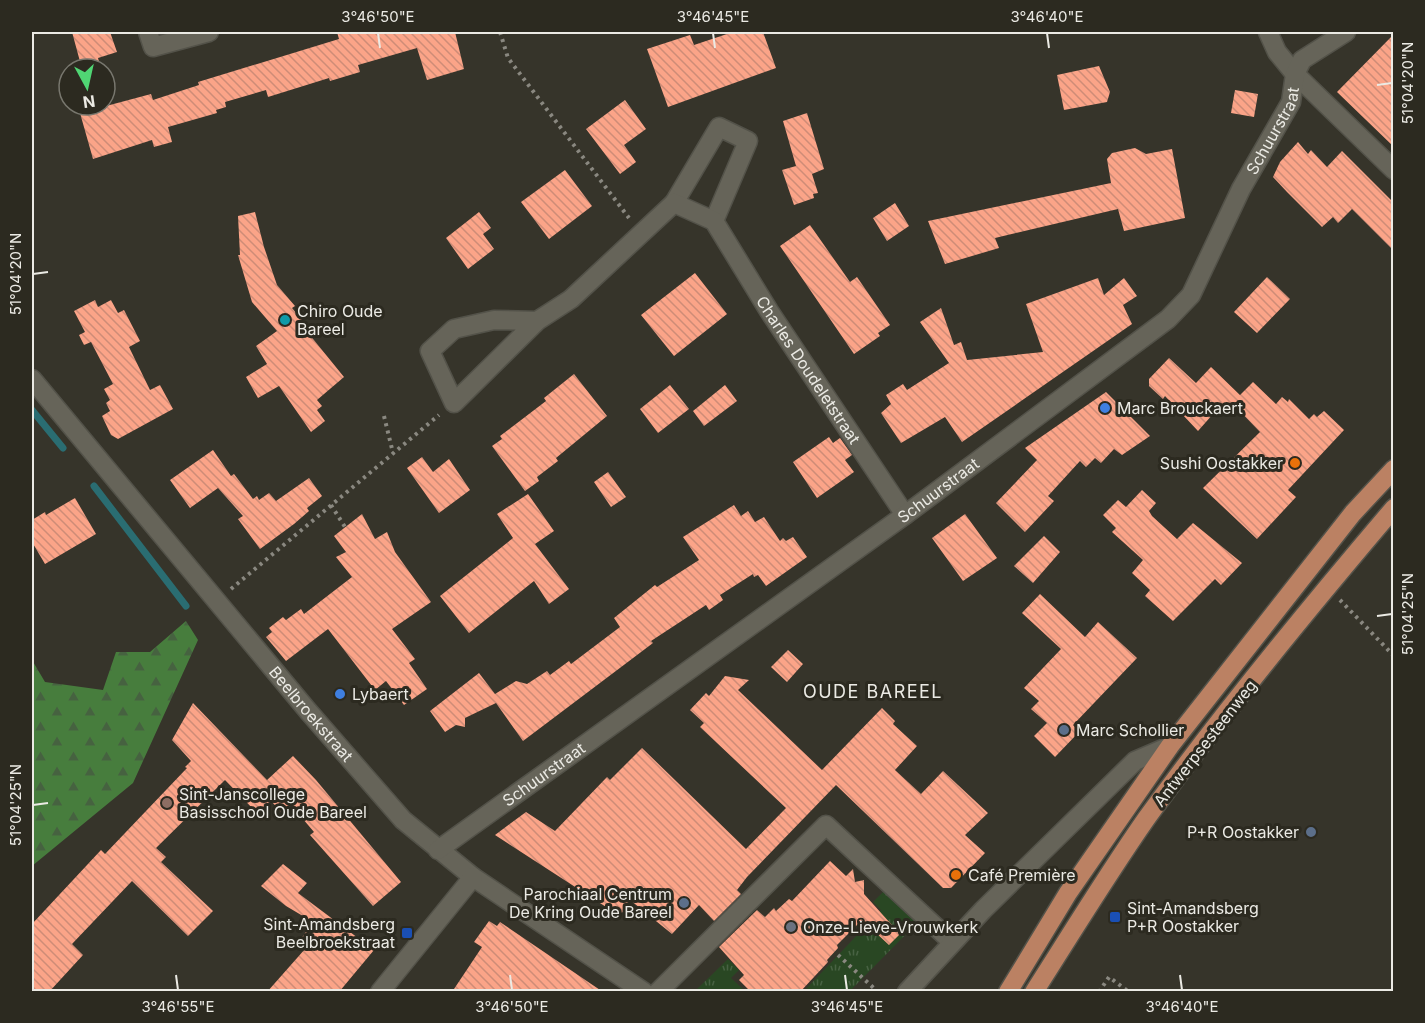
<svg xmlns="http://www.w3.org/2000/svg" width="1425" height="1023" font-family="Inter,sans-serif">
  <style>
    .grass { fill: url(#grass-tufts) }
    .forest { fill: url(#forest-firs) }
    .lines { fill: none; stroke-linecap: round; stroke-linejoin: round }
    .stream { stroke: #2a6d72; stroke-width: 7 }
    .building { fill: url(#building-back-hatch) }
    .minor-casing { stroke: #535249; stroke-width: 21 }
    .major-casing { stroke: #535249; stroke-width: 21 }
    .path { stroke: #8a8880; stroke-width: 4; stroke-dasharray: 3 4.5; stroke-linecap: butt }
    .minor { stroke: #666459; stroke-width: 18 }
    .major { stroke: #bb8163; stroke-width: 18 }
    .ticks { fill: none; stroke: #ebeae4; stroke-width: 2 }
    .culture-dot { fill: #0f9aa8; stroke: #2c2a20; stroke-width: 2 }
    .shop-dot { fill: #3f7fe0; stroke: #2c2a20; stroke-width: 2 }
    .food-dot { fill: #e8710a; stroke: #2c2a20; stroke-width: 2 }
    .service-dot { fill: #5c6f8a; stroke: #2c2a20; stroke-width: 2 }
    .education-dot { fill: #8d6e63; stroke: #2c2a20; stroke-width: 2 }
    .transit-dot { fill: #1a4fb4; stroke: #2c2a20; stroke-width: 2 }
    .worship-dot { fill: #6b7280; stroke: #2c2a20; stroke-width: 2 }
    .labels { text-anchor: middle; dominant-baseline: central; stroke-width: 6; stroke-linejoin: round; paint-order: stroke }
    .street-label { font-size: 16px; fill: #ebeae4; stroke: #2c2a20 }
    .poi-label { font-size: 16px; fill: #ebeae4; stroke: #2c2a20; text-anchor: start }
    .neighbourhood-label { font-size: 18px; letter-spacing: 1.5px; fill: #ebeae4; stroke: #2c2a20 }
    .neatline { fill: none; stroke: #ebeae4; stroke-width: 2 }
    .ticks-label { font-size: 15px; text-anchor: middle; fill: #ebeae4 }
  </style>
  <defs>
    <pattern id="grass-tufts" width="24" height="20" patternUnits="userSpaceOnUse" patternTransform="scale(1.5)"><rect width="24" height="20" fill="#294723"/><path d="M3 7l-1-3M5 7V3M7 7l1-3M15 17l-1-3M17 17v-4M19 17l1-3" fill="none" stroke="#486243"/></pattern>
    <pattern id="forest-firs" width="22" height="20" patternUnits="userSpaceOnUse" patternTransform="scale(1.5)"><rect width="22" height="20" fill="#477d3d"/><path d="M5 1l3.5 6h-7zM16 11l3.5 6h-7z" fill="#466240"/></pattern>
    <pattern id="building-back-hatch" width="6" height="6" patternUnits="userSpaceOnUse" patternTransform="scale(1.5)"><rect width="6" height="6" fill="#fba488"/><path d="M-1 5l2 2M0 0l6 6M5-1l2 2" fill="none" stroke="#ce8c77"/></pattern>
  </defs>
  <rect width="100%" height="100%" fill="#36342a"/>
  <path class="grass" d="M 884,891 L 917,923 L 850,991 L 803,992 L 881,910 L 873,902 Z
    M 728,959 L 739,970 L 731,978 L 745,991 L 695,991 Z"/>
  <path class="forest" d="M 186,621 L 198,640 L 133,783 L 32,866 L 32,660 L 45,682 L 103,690 L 116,652 L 150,652 Z"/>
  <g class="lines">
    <path class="stream" d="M 32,410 L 63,448
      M 94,486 L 186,606"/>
  </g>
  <path class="building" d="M 72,32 L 110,32 L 117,52 L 98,58 L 101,69 L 82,69 Z
    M 337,32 L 455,32 L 464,69 L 427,80 L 417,48 L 358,65 L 360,72 L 330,81 L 329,78 L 268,97 L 266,90 L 225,102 L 226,107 L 216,110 L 217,113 L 168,127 L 172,142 L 154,147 L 152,140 L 93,159 L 80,113 L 151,94 L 153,100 L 199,85 L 198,82 L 339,39 Z
    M 733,32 L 763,32 L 776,68 L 668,107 L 647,49 L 690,35 L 694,45 Z
    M 1394,34 L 1394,147 L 1337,92 Z
    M 1099,66 L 1110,92 L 1107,102 L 1064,110 L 1057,75 Z
    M 1235,90 L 1258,94 L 1254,117 L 1231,113 Z
    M 625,100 L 646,129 L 624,145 L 636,162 L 620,174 L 586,129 Z
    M 807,113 L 824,169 L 812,174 L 818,193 L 813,194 L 814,198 L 794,205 L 782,170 L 796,166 L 783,121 Z
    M 1298,142 L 1308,154 L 1311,150 L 1327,167 L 1342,151 L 1394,203 L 1394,251 L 1352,209 L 1338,223 L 1333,217 L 1322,227 L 1287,192 L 1273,177 L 1280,162 Z
    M 1135,148 L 1146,154 L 1172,149 L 1185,218 L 1124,231 L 1118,209 L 995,238 L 999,248 L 945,264 L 928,221 L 1111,183 L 1107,159 L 1112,153 Z
    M 565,170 L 592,206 L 549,239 L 521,202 Z
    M 895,203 L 909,226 L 887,241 L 873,218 Z
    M 255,212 L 264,247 L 277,285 L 295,306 L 292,308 L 312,332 L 309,334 L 344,377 L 317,400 L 322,406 L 317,410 L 325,421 L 311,432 L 279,386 L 258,398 L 246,377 L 267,364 L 256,346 L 277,331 L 252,302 L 238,255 L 240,255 L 238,216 Z
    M 479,212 L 491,228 L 483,234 L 494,249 L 468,269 L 446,238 Z
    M 810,225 L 850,282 L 857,277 L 890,325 L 878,333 L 880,336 L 854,354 L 780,246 Z
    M 695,273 L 727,314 L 674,356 L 641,315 Z
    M 1267,277 L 1290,299 L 1257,333 L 1234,312 Z
    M 1098,278 L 1104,295 L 1124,278 L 1137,296 L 1123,305 L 1132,324 L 962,442 L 945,417 L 901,443 L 881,413 L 891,404 L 886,395 L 903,384 L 907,390 L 949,363 L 920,322 L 941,308 L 954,345 L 961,342 L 967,360 L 1043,352 L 1026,304 Z
    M 95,300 L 98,307 L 111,300 L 118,313 L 124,310 L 140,341 L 129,347 L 150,390 L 160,385 L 173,409 L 118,439 L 111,435 L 102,416 L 110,411 L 106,403 L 110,400 L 104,389 L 113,384 L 91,342 L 84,345 L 79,335 L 85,332 L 74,311 Z
    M 1169,358 L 1196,383 L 1211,367 L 1240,395 L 1253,382 L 1276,404 L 1282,397 L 1288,402 L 1289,399 L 1309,419 L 1314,414 L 1317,417 L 1324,411 L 1344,430 L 1288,490 L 1296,497 L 1257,539 L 1203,488 L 1260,432 L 1232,403 L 1235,400 L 1226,410 L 1221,405 L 1198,431 L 1165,396 L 1163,399 L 1149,386 L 1149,379 Z
    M 574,374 L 607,416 L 556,458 L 558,461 L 537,477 L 539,481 L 525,491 L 492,446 L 502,439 L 500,436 L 546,401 L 544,398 Z
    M 670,385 L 689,409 L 658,433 L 640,409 Z
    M 725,385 L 737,401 L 704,426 L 693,411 Z
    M 1106,392 L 1150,436 L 1122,455 L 1114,449 L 1101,463 L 1095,458 L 1086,467 L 1080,461 L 1048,496 L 1054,501 L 1025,532 L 996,503 L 1037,460 L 1025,448 Z
    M 829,437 L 833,443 L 840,438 L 852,455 L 845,460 L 854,472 L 817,498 L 793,462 Z
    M 213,450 L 231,476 L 234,474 L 253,499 L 257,496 L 259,500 L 269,493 L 276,501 L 309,478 L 322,496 L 307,508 L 309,511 L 294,524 L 260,549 L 238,519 L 243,516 L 218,488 L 190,508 L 170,480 Z
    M 422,457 L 433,472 L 449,459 L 470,490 L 439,513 L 407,468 Z
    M 608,472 L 626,497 L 611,507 L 594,482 Z
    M 1142,490 L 1156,503 L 1149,511 L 1152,516 L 1177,539 L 1193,523 L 1242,563 L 1221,585 L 1215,579 L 1173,621 L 1145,596 L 1150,590 L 1132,573 L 1143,560 L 1112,532 L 1116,528 L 1103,515 L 1118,500 L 1126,507 Z
    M 528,494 L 554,531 L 535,544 L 569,589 L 549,604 L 534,581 L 469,633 L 440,596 L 513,538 L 497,514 Z
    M 75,498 L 96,534 L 45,564 L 32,542 L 32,520 L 45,512 L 46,515 Z
    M 734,505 L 741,516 L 748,511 L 755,522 L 764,517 L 780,541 L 783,538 L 786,541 L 793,537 L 807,557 L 766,586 L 758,575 L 754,577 L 753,574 L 720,595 L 723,600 L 709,610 L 706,605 L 651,641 L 653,643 L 523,741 L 496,703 L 465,718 L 465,727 L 456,725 L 445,732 L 430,711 L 479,673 L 495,694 L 516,681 L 527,684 L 547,671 L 550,675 L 569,661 L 571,664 L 620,627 L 614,618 L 655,585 L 657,587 L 699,560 L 683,537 Z
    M 362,514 L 375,539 L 387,532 L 395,552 L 431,602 L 392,629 L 415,659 L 409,663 L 427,689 L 404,705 L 386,681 L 375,690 L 328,629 L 286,661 L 266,637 L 272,632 L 269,628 L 283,617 L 286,620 L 301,609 L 304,614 L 352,577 L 336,557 L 346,552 L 334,536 Z
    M 965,514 L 997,558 L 963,581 L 932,538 Z
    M 1044,536 L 1060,552 L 1033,583 L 1014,566 Z
    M 1040,594 L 1085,637 L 1098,622 L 1137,658 L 1073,725 L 1079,732 L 1055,757 L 1034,736 L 1047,723 L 1031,709 L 1039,701 L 1024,688 L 1061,649 L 1022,613 Z
    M 788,650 L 803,664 L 787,682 L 771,667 Z
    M 725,676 L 749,680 L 738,690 L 822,770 L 882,708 L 895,721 L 893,724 L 917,746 L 895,770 L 921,794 L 943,771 L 988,813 L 965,835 L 985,853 L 951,888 L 943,888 L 836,785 L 747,877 L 737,890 L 741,894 L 714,921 L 699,905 L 672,934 L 630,900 L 620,916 L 495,835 L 526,812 L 555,831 L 607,777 L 610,780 L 642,748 L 746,849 L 786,808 L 700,727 L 704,723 L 690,710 L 706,693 L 709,696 Z
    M 193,703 L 267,780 L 293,756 L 316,780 L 401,882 L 373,906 L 310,835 L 314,832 L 291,805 L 282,813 L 271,801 L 258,814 L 225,780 L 156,848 L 166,857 L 161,862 L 213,911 L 188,936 L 132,881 L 72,944 L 83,955 L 49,992 L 32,992 L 32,924 L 101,850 L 105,854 L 187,768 L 185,767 L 191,761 L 172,740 Z
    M 830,861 L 846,876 L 853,869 L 855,882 L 864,880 L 864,894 L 900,934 L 889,945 L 862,920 L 837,945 L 838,948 L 827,960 L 828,962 L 800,992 L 751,992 L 739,980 L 744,975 L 719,947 L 757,910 L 765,917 L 774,908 L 776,911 L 789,899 L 792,901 Z
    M 283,864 L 307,883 L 298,893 L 374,950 L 339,992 L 267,992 L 305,949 L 298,943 L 313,922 L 286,906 L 261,886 Z
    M 489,921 L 497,926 L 500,922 L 603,992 L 452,992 L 482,947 L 474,942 Z"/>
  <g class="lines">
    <defs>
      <g id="minor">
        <path d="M 148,32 L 153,47 L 209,32"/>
        <path d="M 1268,32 L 1277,52 L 1295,74 L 1394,170"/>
        <path d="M 674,203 L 719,127 L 748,141 L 714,221"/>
        <path id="s1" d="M 537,321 L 454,403 L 430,351 L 454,329 L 494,320 L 537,321 L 571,299 L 674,203 L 714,221 L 769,311 L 905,515"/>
        <path id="s2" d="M 32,379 L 308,711 L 403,820 L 473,877 L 644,992"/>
        <path id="s3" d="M 438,850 L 905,515 L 1168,319 L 1191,295 L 1241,189 L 1291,102 L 1295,74 L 1302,60 L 1346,32"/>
        <path d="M 380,992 L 473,877"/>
        <path d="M 658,992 L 826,825 L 952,942"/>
        <path d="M 907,992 L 983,910 L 1135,761 L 1170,746"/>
      </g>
      <path id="major" d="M 1008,992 L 1068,893 L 1170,746 L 1353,513 L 1394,469
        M 1034,992 C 1071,934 1107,875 1146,819 C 1223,712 1308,609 1394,508"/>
    </defs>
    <use href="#minor" class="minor-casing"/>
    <use href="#major" class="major-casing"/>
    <path class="path" d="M 500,32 L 508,58 L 629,218
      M 384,416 L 393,453
      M 331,505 L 345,527
      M 231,589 L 439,415
      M 1340,600 L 1394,656
      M 838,955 L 878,992
      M 1075,992 L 1078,992
      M 1099,992 L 1109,977 L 1129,992"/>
    <use href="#minor" class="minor"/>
    <use href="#major" class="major"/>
  </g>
  <path class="ticks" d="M 378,33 L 380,48M 713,33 L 715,48M 1047,33 L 1049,48M 1377,85 L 1392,83M 33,274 L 48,272M 1377,616 L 1392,614M 33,805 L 48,803M 176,975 L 178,990M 510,975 L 512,990M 845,975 L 847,990M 1180,975 L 1182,990"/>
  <circle class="culture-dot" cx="285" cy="320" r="6"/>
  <g class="shop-dot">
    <circle cx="1105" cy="408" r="6"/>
    <circle cx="340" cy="694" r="6"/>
  </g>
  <g class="food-dot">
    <circle cx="1295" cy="463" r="6"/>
    <circle cx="956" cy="875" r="6"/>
  </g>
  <g class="service-dot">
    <circle cx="1064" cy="730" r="6"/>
    <circle cx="1311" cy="832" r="6"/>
    <circle cx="684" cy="903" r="6"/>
  </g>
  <circle class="education-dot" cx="167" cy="803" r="6"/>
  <g class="transit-dot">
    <rect x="1109" y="911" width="12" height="12" rx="3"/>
    <rect x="401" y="927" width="12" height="12" rx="3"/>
  </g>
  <circle class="worship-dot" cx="791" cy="927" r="6"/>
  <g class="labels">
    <g class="street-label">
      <text stroke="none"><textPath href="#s3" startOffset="1120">Schuurstraat</textPath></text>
      <text stroke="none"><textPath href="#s1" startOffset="692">Charles Doudeletstraat</textPath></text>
      <text stroke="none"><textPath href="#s3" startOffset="616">Schuurstraat</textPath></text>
      <text stroke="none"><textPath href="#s2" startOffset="436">Beelbroekstraat</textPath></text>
      <text transform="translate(1205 743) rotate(-52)">Antwerpsesteenweg</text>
      <text stroke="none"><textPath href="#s3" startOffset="130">Schuurstraat</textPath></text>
    </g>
    <g class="poi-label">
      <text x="297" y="311">Chiro Oude<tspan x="297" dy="18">Bareel</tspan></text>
      <text x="1117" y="408">Marc Brouckaert</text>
      <text x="1283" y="463" text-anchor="end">Sushi Oostakker</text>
      <text x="352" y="694">Lybaert</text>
      <text x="1076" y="730">Marc Schollier</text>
      <text x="179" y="794">Sint-Janscollege<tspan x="179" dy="18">Basisschool Oude Bareel</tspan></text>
      <text x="1299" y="832" text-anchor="end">P+R Oostakker</text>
      <text x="968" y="875">Café Première</text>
      <text x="672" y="894" text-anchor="end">Parochiaal Centrum<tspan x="672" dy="18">De Kring Oude Bareel</tspan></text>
      <text x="1127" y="908">Sint-Amandsberg<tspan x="1127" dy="18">P+R Oostakker</tspan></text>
      <text x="395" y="924" text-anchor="end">Sint-Amandsberg<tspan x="395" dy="18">Beelbroekstraat</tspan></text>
      <text x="803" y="927">Onze-Lieve-Vrouwkerk</text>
    </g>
    <g class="neighbourhood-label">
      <text x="873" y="691">OUDE BAREEL</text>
    </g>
  </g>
  <rect width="1425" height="1023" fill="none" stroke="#2c2a20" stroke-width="66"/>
  <g transform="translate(87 87) rotate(172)"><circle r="28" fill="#2c2a20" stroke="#78776e" stroke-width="1.5"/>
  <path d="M0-4.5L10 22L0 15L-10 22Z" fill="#50d674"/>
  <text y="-9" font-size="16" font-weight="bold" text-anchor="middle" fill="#ebeae4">N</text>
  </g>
  <rect x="33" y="33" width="1359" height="957" class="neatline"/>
  <g class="ticks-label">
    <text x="378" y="22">3°46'50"E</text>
    <text x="713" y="22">3°46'45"E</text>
    <text x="1047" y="22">3°46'40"E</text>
    <text transform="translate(1408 83) rotate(-90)" y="5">51°04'20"N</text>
    <text transform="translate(16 274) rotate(-90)" y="5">51°04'20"N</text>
    <text transform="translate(1408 614) rotate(-90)" y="5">51°04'25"N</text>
    <text transform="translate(16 805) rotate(-90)" y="5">51°04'25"N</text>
    <text x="178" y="1012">3°46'55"E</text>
    <text x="512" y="1012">3°46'50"E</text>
    <text x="847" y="1012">3°46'45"E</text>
    <text x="1182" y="1012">3°46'40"E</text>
  </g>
</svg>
